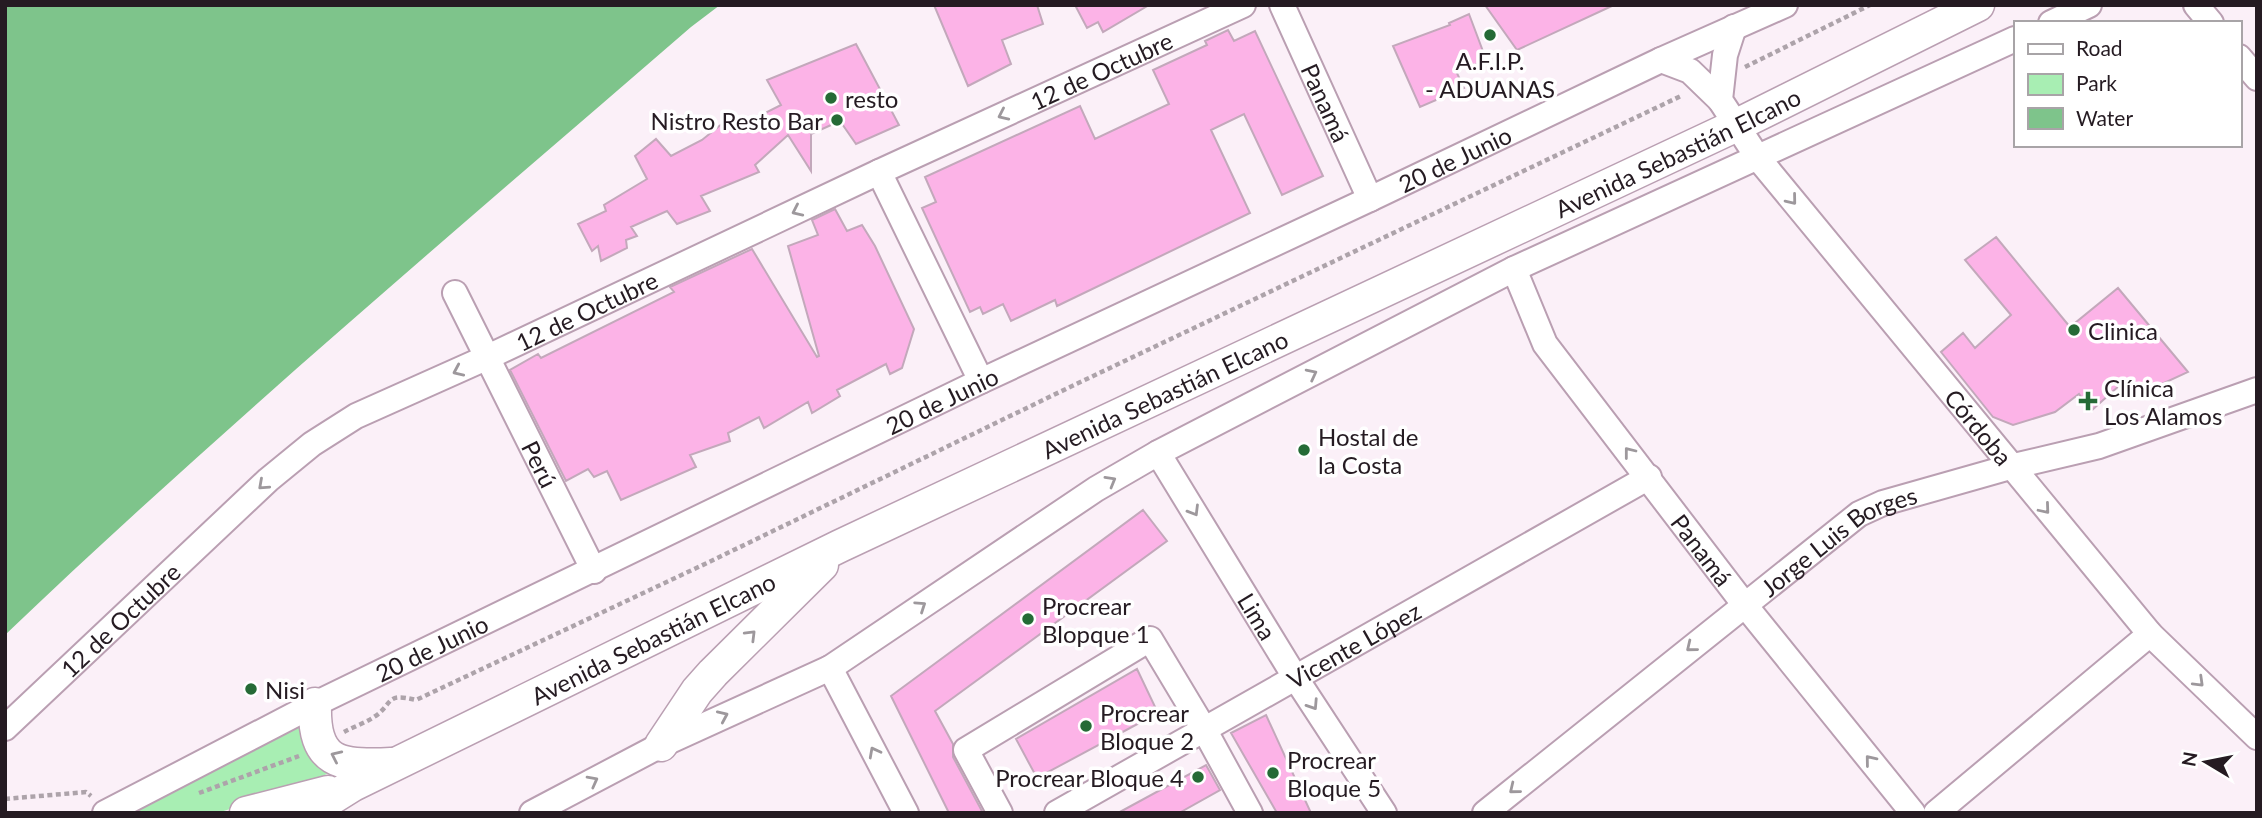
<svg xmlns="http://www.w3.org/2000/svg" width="2262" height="818" font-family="Lato,sans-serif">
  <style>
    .green { fill: #a8eeb3 }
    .water { fill: #7ec48b }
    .building { fill: #fcb3e7; stroke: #c3a8bb; stroke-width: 2 }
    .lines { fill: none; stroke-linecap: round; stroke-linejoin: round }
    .minor-casing { stroke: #ba9fb2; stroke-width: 28 }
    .major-casing { stroke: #ba9fb2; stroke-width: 35 }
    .path { stroke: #ada3aa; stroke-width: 4.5; stroke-dasharray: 5 3.5; stroke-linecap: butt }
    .minor { stroke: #fff; stroke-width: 24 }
    .major { stroke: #fff; stroke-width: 32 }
    .oneway { stroke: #9d989c }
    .poi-dot { fill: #256a36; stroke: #fff; stroke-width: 2.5 }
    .labels { text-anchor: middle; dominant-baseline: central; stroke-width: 7; stroke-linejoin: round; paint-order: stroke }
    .poi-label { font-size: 24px; fill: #251b22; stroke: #fff; text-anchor: start }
    .street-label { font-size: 24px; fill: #251b22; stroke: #fff }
  </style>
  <rect width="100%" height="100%" fill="#fbf0f8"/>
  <path class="green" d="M 304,725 L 333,771 L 293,790 L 217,813 L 129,813 Z"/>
  <path class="water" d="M 5,5 L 720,5 L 691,27 C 460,227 226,424 5,635 Z"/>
  <path class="building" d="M 934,5 L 1037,5 L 1043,24 L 1002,40 L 1011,64 L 968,86 Z
    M 1075,5 L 1149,5 L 1103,32 L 1098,22 L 1087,28 Z
    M 1485,5 L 1614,5 L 1517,50 Z
    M 1469,14 L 1487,62 L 1455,69 L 1464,88 L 1420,107 L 1393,46 L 1450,25 L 1449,23 Z
    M 1228,30 L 1234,41 L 1255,31 L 1323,176 L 1282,195 L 1244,114 L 1211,130 L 1250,213 L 1057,306 L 1055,300 L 1011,321 L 1003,304 L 983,314 L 980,307 L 970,312 L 922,208 L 936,202 L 925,177 L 1080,106 L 1095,139 L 1169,104 L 1153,70 L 1207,45 L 1205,41 Z
    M 856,44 L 899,125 L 856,144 L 840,121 L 811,134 L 811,171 L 788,135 L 755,165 L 759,172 L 701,196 L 710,211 L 677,224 L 667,211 L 631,227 L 637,236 L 626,240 L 627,248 L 601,261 L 598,246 L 592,251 L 578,224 L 606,211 L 604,205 L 647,179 L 635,156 L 656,139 L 671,156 L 702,140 L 728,119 L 734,129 L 781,105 L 767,80 Z
    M 835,209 L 847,231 L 862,225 L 875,246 L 914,329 L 902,368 L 890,374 L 886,364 L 837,390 L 840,396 L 812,413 L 808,402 L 764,428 L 759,417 L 728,433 L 730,441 L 690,455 L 696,467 L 621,500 L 607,471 L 594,477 L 588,469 L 566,481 L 510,370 L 538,354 L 541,358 L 674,292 L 670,287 L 752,249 L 817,357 L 819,356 L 788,246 L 818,235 L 812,220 Z
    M 1996,237 L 2070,327 L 2118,288 L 2188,372 L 2136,396 L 2121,384 L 2091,411 L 2079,394 L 2055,412 L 2013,425 L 1993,417 L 1941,352 L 1963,333 L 1975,348 L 2011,315 L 1965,260 Z
    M 1143,510 L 1167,541 L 935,711 L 953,744 L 953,757 L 983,813 L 949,813 L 891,696 Z
    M 1137,669 L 1158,713 L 1037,778 L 1016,739 Z
    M 1266,715 L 1311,813 L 1277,813 L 1231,733 Z
    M 1206,765 L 1220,790 L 1179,813 L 1118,813 Z"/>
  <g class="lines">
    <defs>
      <g id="minor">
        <path id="s1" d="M 1282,5 L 1370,199"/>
        <path d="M 2196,5 L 2211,23"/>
        <path d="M 2051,23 L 2089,5"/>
        <path id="s2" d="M 1734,27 L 1725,55 L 1720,100 L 1758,158 L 2150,634 L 2257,737"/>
        <path d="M 2239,57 L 2257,78"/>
        <path d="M 1661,60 L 1690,71 L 1720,100"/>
        <path d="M 879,172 L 981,381"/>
        <path id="s3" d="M 1514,269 L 1545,344 L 1744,604 L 1913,813"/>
        <path id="s4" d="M 455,293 L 594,571"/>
        <path id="s5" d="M 1158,453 L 1295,677 L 1384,813"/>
        <path d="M 830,668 L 906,813"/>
        <path id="s6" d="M 5,728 L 268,480 L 312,444 L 356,416 L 488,357 L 879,172 L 1243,5"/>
        <path id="s7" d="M 105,813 L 315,704 L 981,381 L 1370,199 L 1661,60 L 1785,5"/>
        <path d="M 532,813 L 661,745 L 830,668 L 1096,489 L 1158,453 L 1514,269 L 2015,39"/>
        <path d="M 1000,813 L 966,750 L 1150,639 L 1204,729 L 1250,813"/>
        <path id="s8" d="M 1057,813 L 1649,477"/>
        <path id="s9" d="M 1485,813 L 1859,514 L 1883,503 L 2010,467 L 2099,446 L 2257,390"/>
        <path d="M 1936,813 L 2150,634"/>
      </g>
      <g id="major">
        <path d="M 315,704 C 313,763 339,767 391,764"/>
        <path d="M 661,745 L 697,691 L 713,673 L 822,565"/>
        <path d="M 246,813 L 328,792"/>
        <path id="s10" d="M 308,813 L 353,785 L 840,546 L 1737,125 L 1978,5"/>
      </g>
    </defs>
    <use href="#minor" class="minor-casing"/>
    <use href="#major" class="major-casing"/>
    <path class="path" d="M 1745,67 L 1870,5
      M 344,732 C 353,727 365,723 374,717 C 394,704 384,692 416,700 L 707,563 L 1070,387 L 1683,95
      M 199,793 L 299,756
      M 5,799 L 86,792 L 91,796"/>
    <use href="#minor" class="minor"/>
    <use href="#major" class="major"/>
  </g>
  <defs><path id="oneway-chevron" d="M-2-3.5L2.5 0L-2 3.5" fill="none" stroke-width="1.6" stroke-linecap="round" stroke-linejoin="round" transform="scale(1.75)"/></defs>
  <g class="oneway">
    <use href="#oneway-chevron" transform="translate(1003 115) rotate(155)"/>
    <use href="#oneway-chevron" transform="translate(1792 200) rotate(51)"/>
    <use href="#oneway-chevron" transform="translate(797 211) rotate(155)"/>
    <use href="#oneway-chevron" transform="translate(458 371) rotate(156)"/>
    <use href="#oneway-chevron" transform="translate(1312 374) rotate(-27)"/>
    <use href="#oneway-chevron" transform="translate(1629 452) rotate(-128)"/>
    <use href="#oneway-chevron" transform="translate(1111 481) rotate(-30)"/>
    <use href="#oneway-chevron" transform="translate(263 485) rotate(138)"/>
    <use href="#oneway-chevron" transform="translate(2045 509) rotate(50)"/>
    <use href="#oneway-chevron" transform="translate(1194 511) rotate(59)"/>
    <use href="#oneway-chevron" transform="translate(921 606) rotate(-34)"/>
    <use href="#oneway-chevron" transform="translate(751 635) rotate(-45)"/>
    <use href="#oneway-chevron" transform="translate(1691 647) rotate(141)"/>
    <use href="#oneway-chevron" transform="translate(2199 682) rotate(44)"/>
    <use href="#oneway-chevron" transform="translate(1313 705) rotate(57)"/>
    <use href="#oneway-chevron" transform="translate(723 716) rotate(-24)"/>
    <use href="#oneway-chevron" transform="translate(874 752) rotate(-118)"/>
    <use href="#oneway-chevron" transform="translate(336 756) rotate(-155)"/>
    <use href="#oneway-chevron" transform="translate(1870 760) rotate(-129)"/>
    <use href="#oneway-chevron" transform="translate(593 781) rotate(-28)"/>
    <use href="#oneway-chevron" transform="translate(1514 789) rotate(141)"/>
  </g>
  <g class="poi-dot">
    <circle cx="1490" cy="35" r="7"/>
    <circle cx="831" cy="98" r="7"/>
    <circle cx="837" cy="120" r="7"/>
    <circle cx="2074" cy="330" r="7"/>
    <path d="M2084.5 390.5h7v7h7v7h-7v7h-7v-7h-7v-7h7z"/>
    <circle cx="1304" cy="450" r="7"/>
    <circle cx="1028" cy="619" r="7"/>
    <circle cx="251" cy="689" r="7"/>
    <circle cx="1086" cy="726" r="7"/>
    <circle cx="1273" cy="773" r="7"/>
    <circle cx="1198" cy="777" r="7"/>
  </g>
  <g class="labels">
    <g class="poi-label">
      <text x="1490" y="60" text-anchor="middle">A.F.I.P.<tspan x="1490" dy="28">- ADUANAS</tspan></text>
      <text x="845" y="98">resto</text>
      <text x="823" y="120" text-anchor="end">Nistro Resto Bar</text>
      <text x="2088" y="330">Clinica</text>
      <text x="2104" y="387">Clínica<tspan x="2104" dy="28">Los Alamos</tspan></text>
      <text x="1318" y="436">Hostal de<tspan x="1318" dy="28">la Costa</tspan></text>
      <text x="1042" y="605">Procrear<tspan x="1042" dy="28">Blopque 1</tspan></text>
      <text x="265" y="689">Nisi</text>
      <text x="1100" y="712">Procrear<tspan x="1100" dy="28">Bloque 2</tspan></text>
      <text x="1287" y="759">Procrear<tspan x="1287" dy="28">Bloque 5</tspan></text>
      <text x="1184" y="777" text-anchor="end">Procrear Bloque 4</text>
    </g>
    <g class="street-label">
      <text stroke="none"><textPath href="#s6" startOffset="1292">12 de Octubre</textPath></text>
      <text stroke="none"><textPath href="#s1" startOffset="107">Panamá</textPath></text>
      <text stroke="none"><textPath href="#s10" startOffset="1521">Avenida Sebastián Elcano</textPath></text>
      <text stroke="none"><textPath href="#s7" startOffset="1500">20 de Junio</textPath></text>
      <text stroke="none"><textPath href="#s6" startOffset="724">12 de Octubre</textPath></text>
      <text stroke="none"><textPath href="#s10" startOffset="954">Avenida Sebastián Elcano</textPath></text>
      <text stroke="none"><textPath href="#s7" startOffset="933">20 de Junio</textPath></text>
      <text stroke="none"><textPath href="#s2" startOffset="492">Córdoba</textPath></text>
      <text stroke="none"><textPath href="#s4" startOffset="191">Perú</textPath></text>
      <text stroke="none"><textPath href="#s9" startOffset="448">Jorge Luis Borges</textPath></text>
      <text stroke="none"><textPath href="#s3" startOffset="340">Panamá</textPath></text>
      <text stroke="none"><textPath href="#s5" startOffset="191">Lima</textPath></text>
      <text stroke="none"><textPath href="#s6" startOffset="158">12 de Octubre</textPath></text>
      <text stroke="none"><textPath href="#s10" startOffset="387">Avenida Sebastián Elcano</textPath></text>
      <text stroke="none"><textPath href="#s8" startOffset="341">Vicente López</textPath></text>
      <text stroke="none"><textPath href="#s7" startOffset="366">20 de Junio</textPath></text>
    </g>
  </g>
  <rect width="2262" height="818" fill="none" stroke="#251b22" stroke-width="14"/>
  <rect x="2014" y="21" width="228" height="126" fill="#ffffff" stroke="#a8a4a7" stroke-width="2"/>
  <rect x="2028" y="44" width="35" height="10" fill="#ffffff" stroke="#a8a4a7" stroke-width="2"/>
  <text x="2076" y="56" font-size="21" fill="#251b22">Road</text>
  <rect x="2028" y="74" width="35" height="21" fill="#a8eeb3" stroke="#a8a4a7" stroke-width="2"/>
  <text x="2076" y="91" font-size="21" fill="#251b22">Park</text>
  <rect x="2028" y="108" width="35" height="21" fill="#7ec48b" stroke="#a8a4a7" stroke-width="2"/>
  <text x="2076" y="126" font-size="21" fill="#251b22">Water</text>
  <g transform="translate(2206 762) rotate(280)" stroke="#ffffff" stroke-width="5" paint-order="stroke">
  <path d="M0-5L12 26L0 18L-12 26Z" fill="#251b22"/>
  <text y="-10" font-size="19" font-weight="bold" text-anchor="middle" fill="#251b22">N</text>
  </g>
</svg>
